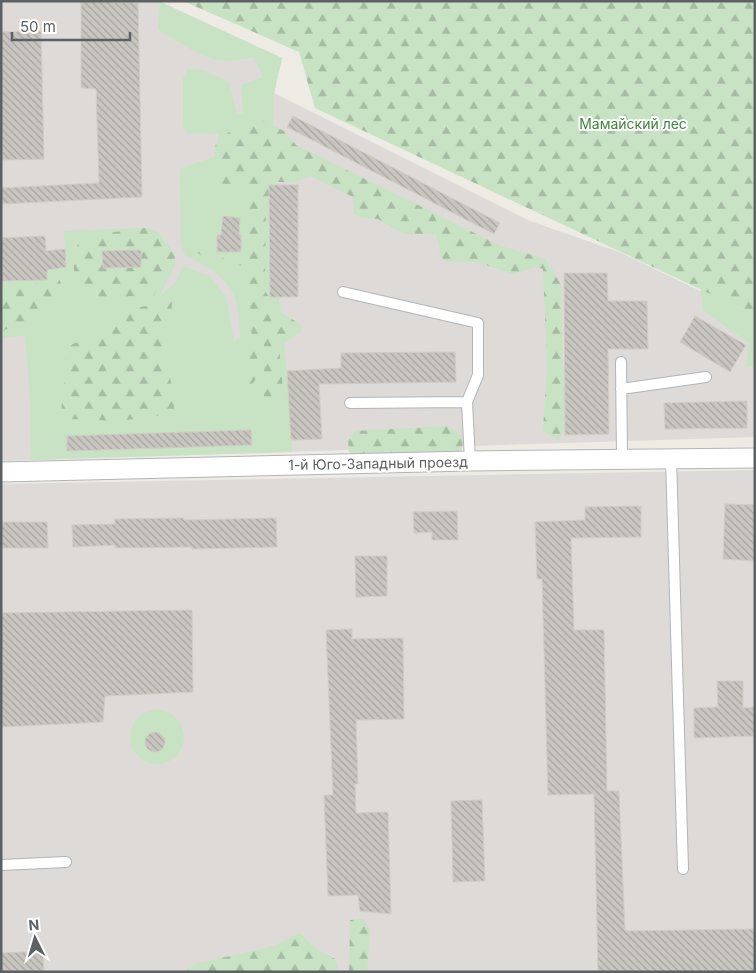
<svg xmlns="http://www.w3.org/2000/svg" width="756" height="973" font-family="Inter,sans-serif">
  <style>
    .industrial { fill: #dddad7 }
    .green { fill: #c7e3c3 }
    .forest { fill: url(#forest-firs); fill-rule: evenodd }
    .building { fill: url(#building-back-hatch); stroke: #d2ccc4 }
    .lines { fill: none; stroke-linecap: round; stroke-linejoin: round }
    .lane-casing { stroke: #b2b5b9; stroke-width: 12 }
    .street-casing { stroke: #b2b5b9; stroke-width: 21 }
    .lane { stroke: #fff; stroke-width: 10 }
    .street { stroke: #fff; stroke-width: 19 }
    .labels { text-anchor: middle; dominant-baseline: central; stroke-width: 4; stroke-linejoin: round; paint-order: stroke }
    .park-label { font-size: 14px; fill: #40833d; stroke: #fff }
    .street-label { font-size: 14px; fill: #5d6164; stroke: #fff }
  </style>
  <defs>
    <pattern id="forest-firs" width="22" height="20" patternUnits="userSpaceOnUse" patternTransform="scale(1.25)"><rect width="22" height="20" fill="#c7e3c3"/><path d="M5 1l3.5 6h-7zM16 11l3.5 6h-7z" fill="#a5bba2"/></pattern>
    <pattern id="building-back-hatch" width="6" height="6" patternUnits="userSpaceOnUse" patternTransform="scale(1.25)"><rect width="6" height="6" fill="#c9c6c1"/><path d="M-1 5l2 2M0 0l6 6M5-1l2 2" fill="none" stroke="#a6a4a0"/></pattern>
  </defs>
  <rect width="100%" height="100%" fill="#eeebe5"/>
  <path class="industrial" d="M 1,1 L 159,1 L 282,58 L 274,93 L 530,221 L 619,252 L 755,317 L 755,437 L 1,461 Z
    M 755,470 L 755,972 L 1,972 L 1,484 Z"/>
  <path class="green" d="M 160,2 L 282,58 L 274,93 L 273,126 L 269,185 L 270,297 L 279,297 L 287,371 L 292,452 L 31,460 L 30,399 L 25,335 L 1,338 L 1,281 L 47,280 L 47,270 L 66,267 L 64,231 L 145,228 L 157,232 L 175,254 L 175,266 L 159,297 L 176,282 L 183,266 L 210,276 L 226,297 L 234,342 L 241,337 C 239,325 239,310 235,298 C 227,276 205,265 185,255 L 181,244 L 180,169 L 219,155 L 218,134 L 187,133 L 183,125 L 183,78 L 188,69 L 204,70 L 229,82 L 237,114 L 243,113 L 241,86 L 263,77 L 254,57 C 243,60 230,61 218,60 C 204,58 170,38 158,29 Z
    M 701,289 L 755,315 L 755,365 L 746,368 L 749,343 L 703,310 Z
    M130 737a27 27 0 1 1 54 0a27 27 0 1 1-54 0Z"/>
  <path class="forest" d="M 183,1 L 755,1 L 755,315 L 315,108 L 299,52 Z
    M 258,118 L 284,131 L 296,145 L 501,246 L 546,259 L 561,285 L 565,427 L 558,441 L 543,430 L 547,367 L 543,269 L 536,267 L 513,274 L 476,262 L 446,262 L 441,257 L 436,234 L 404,234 L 378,219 L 361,218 L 354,214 L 353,197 L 310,176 L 295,182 L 276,182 L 266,204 L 265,291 L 278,311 L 300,324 L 302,331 L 279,346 L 284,400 L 273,405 L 264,404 L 264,340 L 258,340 L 257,378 L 250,386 L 248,383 L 246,366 L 253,347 L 245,266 C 224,264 205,261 189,247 L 191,243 L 202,244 L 214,255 L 230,261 L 241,257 L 251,244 L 244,185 L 234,183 L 224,194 L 218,189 L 218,173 L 214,148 L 218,141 L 240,123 Z
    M 145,228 L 157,232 L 175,254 L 175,266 L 162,279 L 154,295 L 147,299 L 139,299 L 132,296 L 104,302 L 81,298 C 75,288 75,280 74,268 C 74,263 72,256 73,252 C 78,234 130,230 145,228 ZM 140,250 L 141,267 L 103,268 L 102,251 Z
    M 59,279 L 63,288 C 54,301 44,319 28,325 C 18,328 10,326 1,332 L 1,287 L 44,283 Z
    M 172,301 L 171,320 L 164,338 L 174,402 L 174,409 L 170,414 L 119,421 L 71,419 L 61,411 L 65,378 L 65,348 L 75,343 L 90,341 L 110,332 L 114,326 L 114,313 L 127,305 L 141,307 Z
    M 448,426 L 463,437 L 462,450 L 450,454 L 355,456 L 349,452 L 348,439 L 356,431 Z
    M 363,919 L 370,930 L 367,972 L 349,972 L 350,920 Z
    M 299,933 C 305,936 305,938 309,942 C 315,949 326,954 335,959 L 339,972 L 187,972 L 187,970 L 199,963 L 274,946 Z"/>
  <path class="building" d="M 81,1 L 138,3 L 142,197 L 1,204 L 1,188 L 99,183 L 96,89 L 81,88 Z
    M 41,31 L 44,159 L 1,160 L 1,32 Z
    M 293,116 L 500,223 L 494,234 L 287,127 Z
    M 269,185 L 298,185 L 298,297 L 270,297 Z
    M 223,216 L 240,218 L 239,235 L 241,235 L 241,252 L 217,252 L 217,235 L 221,235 Z
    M 45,236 L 46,251 L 65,249 L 66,267 L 47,270 L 47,280 L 1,281 L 1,238 Z
    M 141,250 L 141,267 L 103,268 L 102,251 Z
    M 564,273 L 607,273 L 608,301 L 647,301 L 648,349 L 608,349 L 609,434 L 565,435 Z
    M 695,316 L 746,345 L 730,372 L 680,342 Z
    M 455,352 L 456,382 L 319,384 L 322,439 L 291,440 L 287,371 L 341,368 L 341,353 Z
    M 747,401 L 747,428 L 665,429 L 664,403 Z
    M 251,430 L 252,445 L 67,451 L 67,436 Z
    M 725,504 L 755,505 L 755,561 L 723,559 Z
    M 641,506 L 641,537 L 571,538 L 574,630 L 604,630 L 607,791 L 619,791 L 625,931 L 755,929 L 755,972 L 598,972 L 594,794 L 548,795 L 542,579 L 537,579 L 535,522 L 585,520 L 585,507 Z
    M 457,511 L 458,540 L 432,540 L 432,532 L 414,533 L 413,512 Z
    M 184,518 L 184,520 L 276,518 L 277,547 L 192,549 L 192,547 L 115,548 L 115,545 L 73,547 L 72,525 L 115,524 L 115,519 Z
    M 1,522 L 47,522 L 48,548 L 1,548 Z
    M 355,556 L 387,556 L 387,596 L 356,597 Z
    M 192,610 L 193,692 L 105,696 L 103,722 L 1,727 L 1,613 Z
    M 352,629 L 352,639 L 403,638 L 404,719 L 356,720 L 358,784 L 355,784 L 356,813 L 388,812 L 391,914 L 360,911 L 358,895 L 328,896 L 324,795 L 333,795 L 326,630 Z
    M 717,681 L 743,681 L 743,708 L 755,707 L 755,736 L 694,738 L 694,708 L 718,707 Z
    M145 742a10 10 0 1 1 20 0a10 10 0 1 1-20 0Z
    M 482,800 L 485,881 L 453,882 L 451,801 Z
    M 43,951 L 44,972 L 1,972 L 1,953 Z"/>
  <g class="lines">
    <defs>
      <path id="lane" d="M 343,292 L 478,323 L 478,375 L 467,402
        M 621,362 L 622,458
        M 621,389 L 706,377
        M 350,403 L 467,402 L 470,461
        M 671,458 L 683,869
        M 1,865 L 66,862"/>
      <path id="street" d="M 1,472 L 470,461 L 755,458"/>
    </defs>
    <use href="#lane" class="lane-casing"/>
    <use href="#street" class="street-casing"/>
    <use href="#lane" class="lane"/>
    <use href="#street" class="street"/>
  </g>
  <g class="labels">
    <g class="park-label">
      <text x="633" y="123">Мамайский лес</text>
    </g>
    <g class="street-label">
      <text transform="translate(378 463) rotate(-1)">1-й Юго-Западный проезд</text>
    </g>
  </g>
  <rect width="756" height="973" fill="none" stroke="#5d6164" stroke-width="5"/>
  <g transform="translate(35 938) rotate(355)" stroke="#ffffff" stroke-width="4" paint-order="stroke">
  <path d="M0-4L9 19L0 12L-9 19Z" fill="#5d6164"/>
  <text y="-8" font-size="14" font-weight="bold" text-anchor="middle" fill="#5d6164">N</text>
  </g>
  <path d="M12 32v8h118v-8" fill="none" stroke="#5d6164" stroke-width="2.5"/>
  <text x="20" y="32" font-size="15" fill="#5d6164" stroke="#ffffff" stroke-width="4" paint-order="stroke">50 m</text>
</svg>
